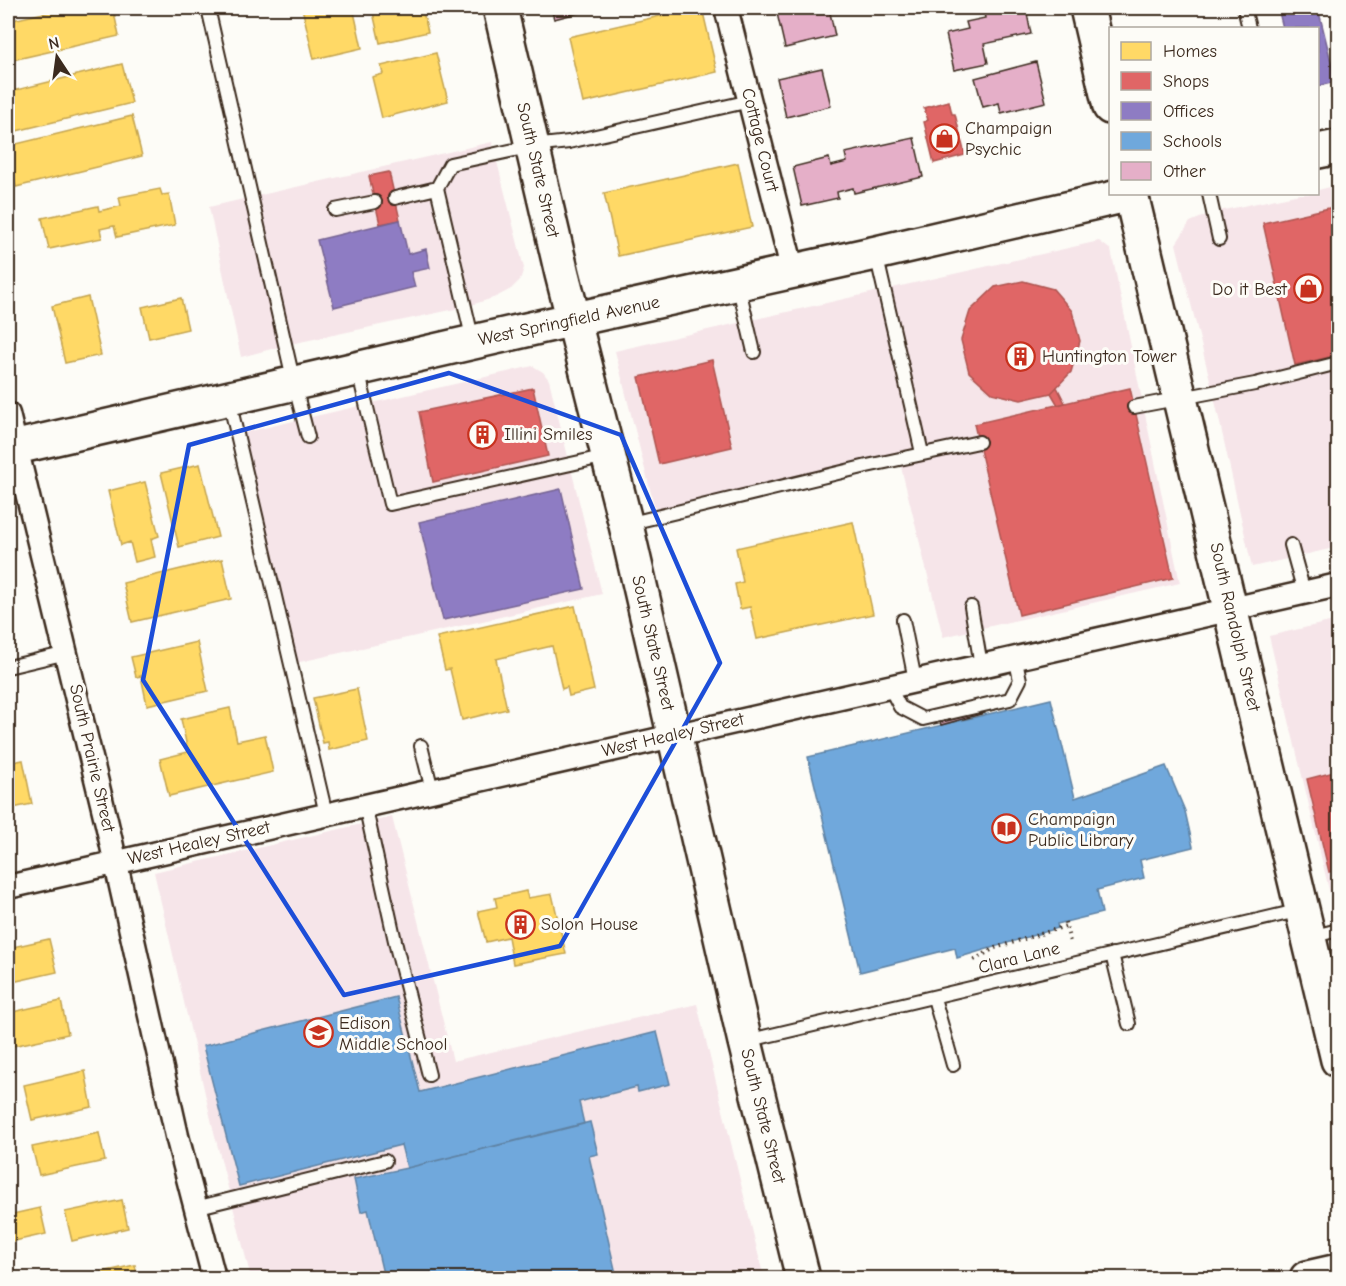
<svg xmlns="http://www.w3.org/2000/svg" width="1346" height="1286" font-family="'Comic Neue',sans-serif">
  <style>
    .built { fill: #f6e5e9 }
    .homes { fill: #ffd966; stroke: #c4a450; stroke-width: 1.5 }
    .shops { fill: #e06666; stroke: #ae5450; stroke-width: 1.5 }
    .offices { fill: #8e7cc3; stroke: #756392; stroke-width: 1.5 }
    .schools { fill: #6fa8dc; stroke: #5f82a3; stroke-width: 1.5 }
    .building { fill: #e5afc8; stroke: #3b2a1e; stroke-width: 1.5 }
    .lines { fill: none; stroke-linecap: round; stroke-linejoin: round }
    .lane-casing { stroke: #3b2a1e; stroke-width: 16 }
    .street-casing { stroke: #3b2a1e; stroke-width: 27 }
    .secondary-casing { stroke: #3b2a1e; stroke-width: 38 }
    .path { stroke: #3b2a1e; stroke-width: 4; stroke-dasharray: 1.5 4.5; stroke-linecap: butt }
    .lane { stroke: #fdfcf7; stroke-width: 12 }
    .street { stroke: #fdfcf7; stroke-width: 22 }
    .secondary { stroke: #fdfcf7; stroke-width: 33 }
    .marked { fill: none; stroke: #1d4ed8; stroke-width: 4.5; stroke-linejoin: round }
    .labels { text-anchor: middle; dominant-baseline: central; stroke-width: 6; stroke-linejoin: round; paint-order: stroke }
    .poi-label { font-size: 18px; fill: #3b2a1e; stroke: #fdfcf7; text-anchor: start }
    .street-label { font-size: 18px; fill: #3b2a1e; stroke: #fdfcf7 }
  </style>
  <rect width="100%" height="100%" fill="#fdfcf7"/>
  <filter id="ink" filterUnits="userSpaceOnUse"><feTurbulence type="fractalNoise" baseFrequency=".0167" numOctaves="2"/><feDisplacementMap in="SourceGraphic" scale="12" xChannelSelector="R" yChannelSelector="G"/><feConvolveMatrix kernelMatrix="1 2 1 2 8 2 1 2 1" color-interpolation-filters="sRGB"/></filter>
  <g filter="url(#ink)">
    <path class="built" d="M 492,142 L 524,268 L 520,280 L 511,289 L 496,297 L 465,307 L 286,345 L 241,357 L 209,207 Z
      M 1338,185 L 1338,547 L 1252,567 L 1213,392 L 1176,244 L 1190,222 L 1214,212 L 1300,194 L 1318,194 L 1318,190 Z
      M 1099,241 L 1111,250 L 1180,583 L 943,637 L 899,459 L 657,517 L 615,351 Z
      M 533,366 L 543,372 L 549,380 L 602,594 L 291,664 L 237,434 Z
      M 1338,620 L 1338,928 L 1269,636 Z
      M 392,817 L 453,1061 L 697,1004 L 764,1278 L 251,1278 L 213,1128 L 154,872 Z"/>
    <path class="homes" d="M 66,8 L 113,8 L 119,36 L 8,61 L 8,21 Z
      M 302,8 L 422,8 L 428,32 L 380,43 L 372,8 L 354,12 L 362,48 L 314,59 Z
      M 695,8 L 702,8 L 717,72 L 583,103 L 568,37 Z
      M 436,53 L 448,101 L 382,118 L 372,77 L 383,74 L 381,66 Z
      M 122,64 L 132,103 L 8,133 L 8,92 Z
      M 132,116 L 142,156 L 16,187 L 8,146 Z
      M 738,163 L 752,227 L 618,256 L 604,193 Z
      M 160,189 L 162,195 L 169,194 L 175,225 L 117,237 L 114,226 L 100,229 L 102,238 L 49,249 L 42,218 L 98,206 L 99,211 L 121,206 L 119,197 Z
      M 88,297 L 101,355 L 65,363 L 52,306 Z
      M 181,298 L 188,329 L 149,338 L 142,307 Z
      M 200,464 L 218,537 L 179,547 L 161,473 Z
      M 145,482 L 159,536 L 151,539 L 155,557 L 135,562 L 130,542 L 121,545 L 108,491 Z
      M 853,522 L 873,614 L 757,639 L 750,607 L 740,609 L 735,584 L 743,582 L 736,548 Z
      M 222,559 L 231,599 L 132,622 L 123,583 Z
      M 575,606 L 594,690 L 569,696 L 567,687 L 562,689 L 552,646 L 496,659 L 507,709 L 462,720 L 450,669 L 445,670 L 437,637 Z
      M 197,642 L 208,691 L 147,705 L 141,676 L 136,677 L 131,657 Z
      M 357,689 L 368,741 L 329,750 L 328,742 L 323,743 L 313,698 Z
      M 230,708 L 237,741 L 265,735 L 273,772 L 169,796 L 160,759 L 188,752 L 181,719 Z
      M 23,760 L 32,804 L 8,809 L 8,763 Z
      M 526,891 L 528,898 L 552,894 L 566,954 L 513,964 L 508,937 L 486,942 L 478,911 L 497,907 L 495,898 Z
      M 49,939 L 57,972 L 8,983 L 8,948 Z
      M 61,1001 L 68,1034 L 8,1047 L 8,1013 Z
      M 85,1071 L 92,1107 L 32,1120 L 24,1085 Z
      M 99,1133 L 105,1161 L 39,1175 L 32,1147 Z
      M 122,1200 L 128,1228 L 72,1241 L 65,1212 Z
      M 40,1208 L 46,1234 L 10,1242 L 8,1215 Z
      M 135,1265 L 138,1278 L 88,1278 L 88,1275 Z
      M 55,1274 L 56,1278 L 34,1278 Z"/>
    <path class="shops" d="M 949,101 L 952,114 L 955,114 L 965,155 L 934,163 L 924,122 L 928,120 L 924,108 Z
      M 389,172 L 400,220 L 380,224 L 369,176 Z
      M 1338,206 L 1338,355 L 1295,365 L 1263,223 Z
      M 1023,281 L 1053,289 L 1072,311 L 1080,341 L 1071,372 L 1054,390 L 1051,393 L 1021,400 L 992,393 L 969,372 L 961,340 L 970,311 L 995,287 Z
      M 712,360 L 732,447 L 659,464 L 639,377 Z
      M 1057,387 L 1065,403 L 1058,405 L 1051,393 Z
      M 533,388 L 548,456 L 433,482 L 419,412 Z
      M 1130,388 L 1173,578 L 1019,615 L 974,424 Z
      M 1338,771 L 1338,870 L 1329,872 L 1307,779 Z"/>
    <path class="offices" d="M 1278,8 L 1318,8 L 1336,82 L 1318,86 L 1318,28 L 1283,28 Z
      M 400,220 L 408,254 L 426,249 L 430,268 L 411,272 L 415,287 L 334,307 L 317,240 Z
      M 561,489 L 584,589 L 443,620 L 419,522 Z"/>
    <path class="schools" d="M 1051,699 L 1075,798 L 1166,766 L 1185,811 L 1193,847 L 1140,860 L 1144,878 L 1097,890 L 1102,913 L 1057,924 L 1058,928 L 957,958 L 955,948 L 860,972 L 808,757 Z
      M 396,997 L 420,1092 L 657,1032 L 670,1084 L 638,1092 L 637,1087 L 579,1102 L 584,1124 L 407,1168 L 401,1145 L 239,1186 L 203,1046 Z
      M 590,1122 L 598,1154 L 589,1156 L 617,1278 L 384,1278 L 368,1210 L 361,1212 L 354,1179 L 407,1168 Z"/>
    <path class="building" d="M 551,8 L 597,8 L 554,19 Z
      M 785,8 L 829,8 L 835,36 L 785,48 L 776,9 Z
      M 983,8 L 1026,8 L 1031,34 L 984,44 L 988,63 L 954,70 L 946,34 L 968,29 L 966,22 L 985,18 Z
      M 1036,62 L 1046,102 L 1001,113 L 999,103 L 983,107 L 975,78 Z
      M 822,68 L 831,106 L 786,117 L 777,78 Z
      M 914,138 L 923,177 L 854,193 L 853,188 L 837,192 L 838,198 L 802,206 L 793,167 L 829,158 L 831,166 L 847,162 L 845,153 Z
      M 983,706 L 985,713 L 941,725 L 939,718 Z"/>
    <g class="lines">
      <defs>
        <path id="lane" d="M 208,8 L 294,383 L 308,437
          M 1244,8 L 1249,28
          M 1209,194 L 1219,239
          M 395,198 L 437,188
          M 335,210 L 375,202
          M 876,254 L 922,453
          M 738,284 L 754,352
          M 473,341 L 437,188 L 450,164 L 533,146 L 569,142 L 750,101
          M 358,370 L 390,504 L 607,456
          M 229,400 L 326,814
          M 1134,407 L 1255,384 L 1338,363
          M 627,524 L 867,466 L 979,442
          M 1291,545 L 1304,592
          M 971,607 L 981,665
          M 903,620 L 915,680
          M 8,667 L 67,653
          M 889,686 L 900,707 L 923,719 L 1010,699 L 1020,680 L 1015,657
          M 421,746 L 432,790
          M 365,805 L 397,950 L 429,1075
          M 1311,937 L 1338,930
          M 1112,954 L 1129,1024
          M 934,998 L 953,1065
          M 746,1041 L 1301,910
          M 195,1208 L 385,1161"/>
        <path id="street" d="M 726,8 L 793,272
          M 8,414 L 107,824 L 177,1136 L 214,1278
          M 8,887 L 1338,585"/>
        <path id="secondary" d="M 500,8 L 562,274 L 626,525 L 745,1042 L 803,1278
          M 1087,8 L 1110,107
          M 1318,151 L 1338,147
          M 1131,194 L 1338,1060
          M 8,449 L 539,327 L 876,253 L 1131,194
          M 1307,1278 L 1338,1271"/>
      </defs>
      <use href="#lane" class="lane-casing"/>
      <use href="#street" class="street-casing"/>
      <use href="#secondary" class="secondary-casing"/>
      <path class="path" d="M 1065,922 L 1070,942
        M 974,960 L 995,948 L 1066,926"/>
      <use href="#lane" class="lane"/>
      <use href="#street" class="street"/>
      <use href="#secondary" class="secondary"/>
    </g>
  </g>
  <path class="marked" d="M 449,373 L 621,435 L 720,663 L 560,946 L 344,995 L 143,680 L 189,445 Z"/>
  <defs>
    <symbol id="shop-ring" viewBox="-11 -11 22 22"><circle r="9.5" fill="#fdfcf7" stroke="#c8321e" stroke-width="1.5"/><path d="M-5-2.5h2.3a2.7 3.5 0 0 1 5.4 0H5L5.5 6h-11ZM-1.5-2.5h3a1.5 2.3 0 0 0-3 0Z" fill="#c8321e"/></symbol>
    <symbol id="building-ring" viewBox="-11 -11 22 22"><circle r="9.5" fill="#fdfcf7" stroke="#c8321e" stroke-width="1.5"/><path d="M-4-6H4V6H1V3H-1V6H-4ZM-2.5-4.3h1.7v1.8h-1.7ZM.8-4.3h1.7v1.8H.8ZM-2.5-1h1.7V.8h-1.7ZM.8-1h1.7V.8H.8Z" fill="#c8321e"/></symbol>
    <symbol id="library-ring" viewBox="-11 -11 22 22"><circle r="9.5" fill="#fdfcf7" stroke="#c8321e" stroke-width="1.5"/><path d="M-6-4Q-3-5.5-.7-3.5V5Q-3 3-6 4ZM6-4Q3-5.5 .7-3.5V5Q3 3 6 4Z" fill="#c8321e"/></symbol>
    <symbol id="school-ring" viewBox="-11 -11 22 22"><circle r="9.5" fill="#fdfcf7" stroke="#c8321e" stroke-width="1.5"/><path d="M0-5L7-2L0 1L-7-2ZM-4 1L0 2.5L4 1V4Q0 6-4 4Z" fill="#c8321e"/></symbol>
  </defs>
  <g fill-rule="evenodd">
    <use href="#shop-ring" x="928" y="122" width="33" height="33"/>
    <use href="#shop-ring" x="1292" y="272" width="33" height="33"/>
    <use href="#building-ring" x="1004" y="340" width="33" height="33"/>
    <use href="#building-ring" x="466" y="418" width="33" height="33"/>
    <use href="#library-ring" x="990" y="812" width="33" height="33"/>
    <use href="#building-ring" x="504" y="908" width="33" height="33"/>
    <use href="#school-ring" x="302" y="1016" width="33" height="33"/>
  </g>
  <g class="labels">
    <g class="poi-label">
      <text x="965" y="128">Champaign<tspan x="965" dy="21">Psychic</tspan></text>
      <text x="1287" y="289" text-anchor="end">Do it Best</text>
      <text x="1042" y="356">Huntington Tower</text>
      <text x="504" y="434">Illini Smiles</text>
      <text x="1028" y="819">Champaign<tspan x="1028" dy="21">Public Library</tspan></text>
      <text x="541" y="924">Solon House</text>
      <text x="339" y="1023">Edison<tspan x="339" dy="21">Middle School</tspan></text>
    </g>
    <g class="street-label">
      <text transform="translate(760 140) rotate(76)">Cottage Court</text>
      <text transform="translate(538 170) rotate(77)">South State Street</text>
      <text transform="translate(569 321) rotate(-12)">West Springfield Avenue</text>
      <text transform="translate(1235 627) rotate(77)">South Randolph Street</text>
      <text transform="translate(653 643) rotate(77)">South State Street</text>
      <text transform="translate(673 735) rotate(-13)">West Healey Street</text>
      <text transform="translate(92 758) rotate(77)">South Prairie Street</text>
      <text transform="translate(199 843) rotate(-13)">West Healey Street</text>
      <text transform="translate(1019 958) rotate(-14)">Clara Lane</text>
      <text transform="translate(763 1116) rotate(76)">South State Street</text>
    </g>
  </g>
  <rect width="1346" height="1286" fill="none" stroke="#fdfcf7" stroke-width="30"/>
  <rect x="15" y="15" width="1316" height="1256" fill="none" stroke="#3b2a1e" stroke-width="2" filter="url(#ink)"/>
  <rect x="1109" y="27" width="210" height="168" fill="#fdfcf7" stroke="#afa8a0" stroke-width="1.5"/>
  <rect x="1121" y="42" width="30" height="18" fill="#ffd966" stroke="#afa8a0" stroke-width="1.5"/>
  <text x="1163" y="57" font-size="18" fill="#3b2a1e">Homes</text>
  <rect x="1121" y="72" width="30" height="18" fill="#e06666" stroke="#afa8a0" stroke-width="1.5"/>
  <text x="1163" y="87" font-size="18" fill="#3b2a1e">Shops</text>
  <rect x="1121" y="102" width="30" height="18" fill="#8e7cc3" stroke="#afa8a0" stroke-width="1.5"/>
  <text x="1163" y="117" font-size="18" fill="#3b2a1e">Offices</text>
  <rect x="1121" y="132" width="30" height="18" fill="#6fa8dc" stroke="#afa8a0" stroke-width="1.5"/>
  <text x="1163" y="147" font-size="18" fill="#3b2a1e">Schools</text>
  <rect x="1121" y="162" width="30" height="18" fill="#e5afc8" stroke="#afa8a0" stroke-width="1.5"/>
  <text x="1163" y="177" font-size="18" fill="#3b2a1e">Other</text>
  <g transform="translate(57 57) rotate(347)" stroke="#fdfcf7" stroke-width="4.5" paint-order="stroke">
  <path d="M0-4.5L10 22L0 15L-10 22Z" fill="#3b2a1e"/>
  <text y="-9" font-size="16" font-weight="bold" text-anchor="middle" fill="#3b2a1e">N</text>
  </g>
</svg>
